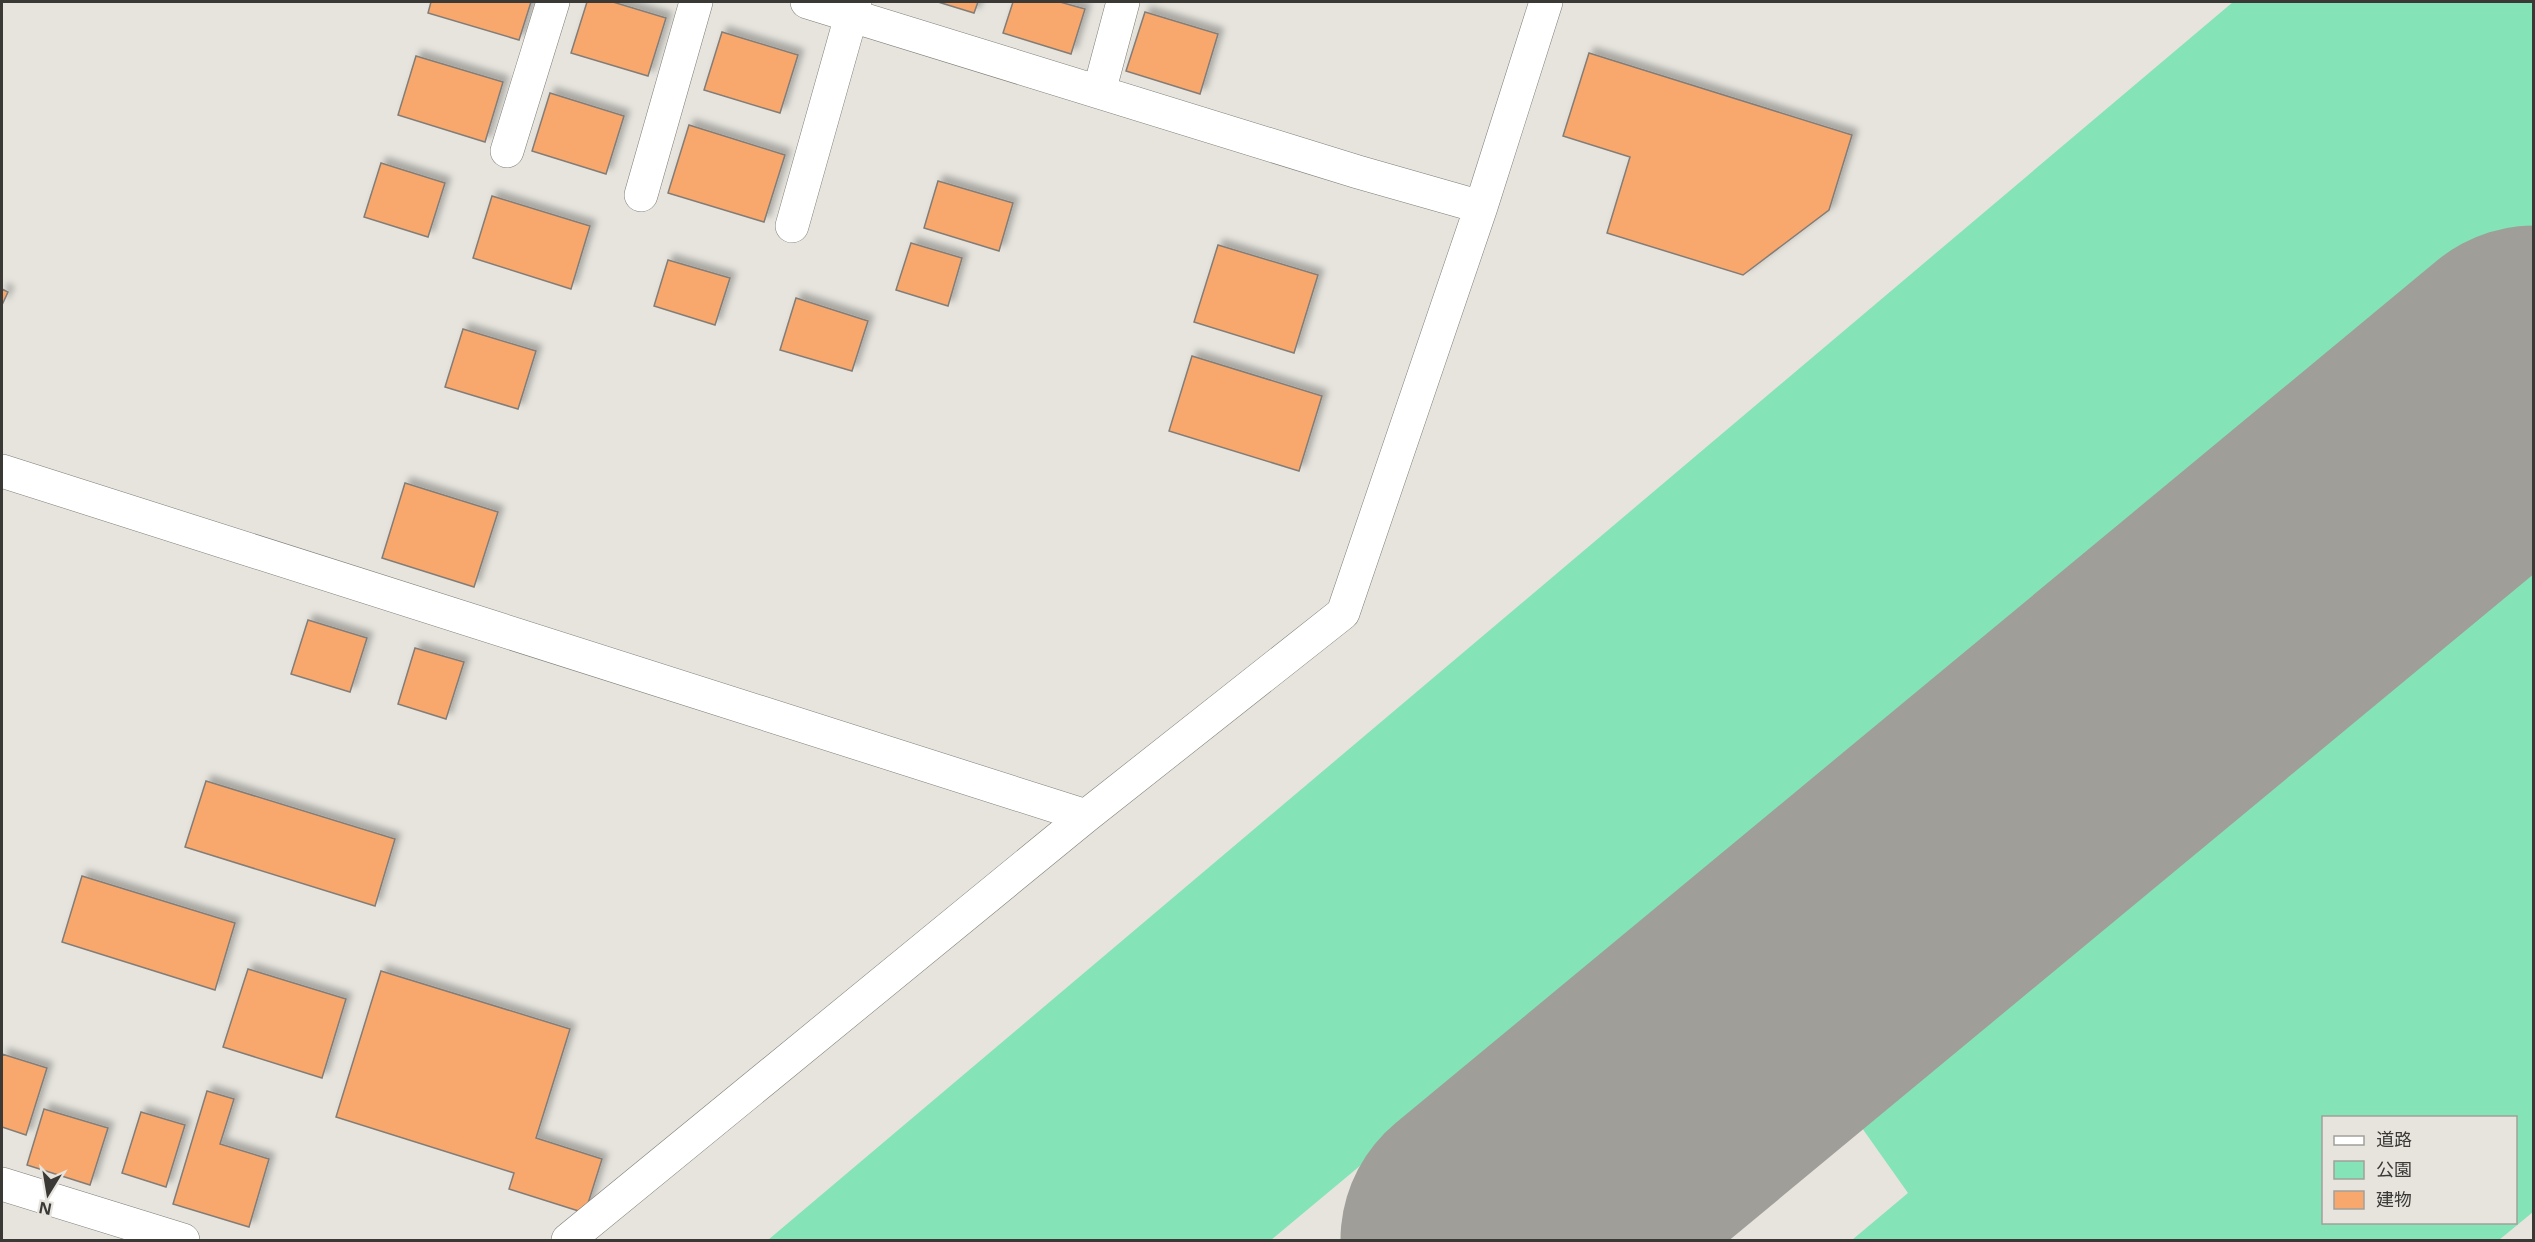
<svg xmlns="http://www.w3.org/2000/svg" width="2535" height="1242" font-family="'Open Sans','Noto Sans JP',sans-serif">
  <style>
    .green { fill: #84e3b7; fill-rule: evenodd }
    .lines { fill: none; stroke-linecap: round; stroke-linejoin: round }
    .runway { stroke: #a09e99; stroke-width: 303 }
    .building { fill: #f9a86d; stroke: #837d78; stroke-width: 1.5; filter: url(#shadow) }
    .street-casing { stroke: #7e7d76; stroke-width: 34 }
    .street { stroke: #fff; stroke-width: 33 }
  </style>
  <defs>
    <filter id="shadow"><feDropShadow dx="5.5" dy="-5.5" stdDeviation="3" flood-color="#0004"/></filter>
  </defs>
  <rect width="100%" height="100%" fill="#e6e4dd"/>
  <path class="green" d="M 2233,2 L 2533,2 L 2533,284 L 1721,957 L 1674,904 L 1271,1240 L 768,1240 Z
    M 2533,541 L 2533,1212 L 2499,1240 L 1852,1240 L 1908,1193 L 1850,1111 ZM 2324,1118 L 2516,1118 L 2516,1222 L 2324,1222 Z"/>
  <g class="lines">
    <path class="runway" d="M 1492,1240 L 2534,377"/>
  </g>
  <path class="building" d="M 431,2 L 531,2 L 519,40 L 428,13 Z
    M 587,2 L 613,2 L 666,18 L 648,76 L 571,53 Z
    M 938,2 L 978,2 L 974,13 Z
    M 1013,2 L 1060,2 L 1085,9 L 1071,54 L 1003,33 Z
    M 1145,12 L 1218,34 L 1200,94 L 1126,71 Z
    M 722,32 L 798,55 L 780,113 L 704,90 Z
    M 1589,53 L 1852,135 L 1829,210 L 1743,275 L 1607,233 L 1630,157 L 1563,136 Z
    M 416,56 L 503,82 L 485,142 L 398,115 Z
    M 550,93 L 624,116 L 606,174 L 532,151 Z
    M 689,125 L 785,155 L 764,222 L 668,193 Z
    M 381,163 L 445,183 L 428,237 L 364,217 Z
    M 938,181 L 1013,203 L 999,251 L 924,228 Z
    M 492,196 L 590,226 L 571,289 L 473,258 Z
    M 911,243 L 962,258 L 948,306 L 896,290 Z
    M 1218,245 L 1318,275 L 1294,353 L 1194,322 Z
    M 668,260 L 730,278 L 715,325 L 654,306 Z
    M 2,289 L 8,292 L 2,305 Z
    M 796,298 L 868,321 L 852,371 L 780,350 Z
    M 463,329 L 536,351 L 518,409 L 445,387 Z
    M 1192,356 L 1322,396 L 1299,471 L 1169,431 Z
    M 405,483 L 498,512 L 474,587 L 382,558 Z
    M 308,620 L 367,638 L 350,692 L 291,674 Z
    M 415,648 L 464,662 L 446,719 L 398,704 Z
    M 206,781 L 395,839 L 375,906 L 185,847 Z
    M 82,876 L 235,923 L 215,990 L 62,942 Z
    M 248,969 L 346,999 L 322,1078 L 223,1047 Z
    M 381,971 L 570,1029 L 536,1138 L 602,1159 L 585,1213 L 509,1189 L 514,1173 L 336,1117 Z
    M 2,1054 L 47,1068 L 26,1135 L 2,1127 Z
    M 207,1091 L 234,1099 L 220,1144 L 269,1159 L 249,1227 L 173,1204 Z
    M 44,1109 L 108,1128 L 90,1185 L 27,1165 Z
    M 141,1112 L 185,1125 L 166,1187 L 122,1173 Z"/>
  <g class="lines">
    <defs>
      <path id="street" d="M 807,2 L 1358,172 L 1481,207
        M 1099,92 L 1123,2
        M 507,151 L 553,2
        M 641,195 L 696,2
        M 792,226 L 855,2
        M 2,471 L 1086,816
        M 2,1184 L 183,1240
        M 568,1240 L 1086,816 L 1343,613 L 1481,207 L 1546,2"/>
    </defs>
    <use href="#street" class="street-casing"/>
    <use href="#street" class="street"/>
  </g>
  <rect width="2535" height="1242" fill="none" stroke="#3a3936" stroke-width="6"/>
  <rect x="2322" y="1116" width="195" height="108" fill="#e6e4dd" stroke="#a1a09a" stroke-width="1.5"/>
  <rect x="2334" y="1136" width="30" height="9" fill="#ffffff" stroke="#a1a09a" stroke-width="1.5"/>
  <text x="2376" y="1146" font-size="18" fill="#3a3936">道路</text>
  <rect x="2334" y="1161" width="30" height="18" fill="#84e3b7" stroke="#a1a09a" stroke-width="1.5"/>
  <text x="2376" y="1176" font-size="18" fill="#3a3936">公園</text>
  <rect x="2334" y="1191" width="30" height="18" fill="#f9a86d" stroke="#a1a09a" stroke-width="1.5"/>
  <text x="2376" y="1206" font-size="18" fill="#3a3936">建物</text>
  <g transform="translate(48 1194) rotate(191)" stroke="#e6e4dd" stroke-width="4.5" paint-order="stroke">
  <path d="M0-4.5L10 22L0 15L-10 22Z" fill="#3a3936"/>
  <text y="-9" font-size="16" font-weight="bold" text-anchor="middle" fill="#3a3936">N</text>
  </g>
</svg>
